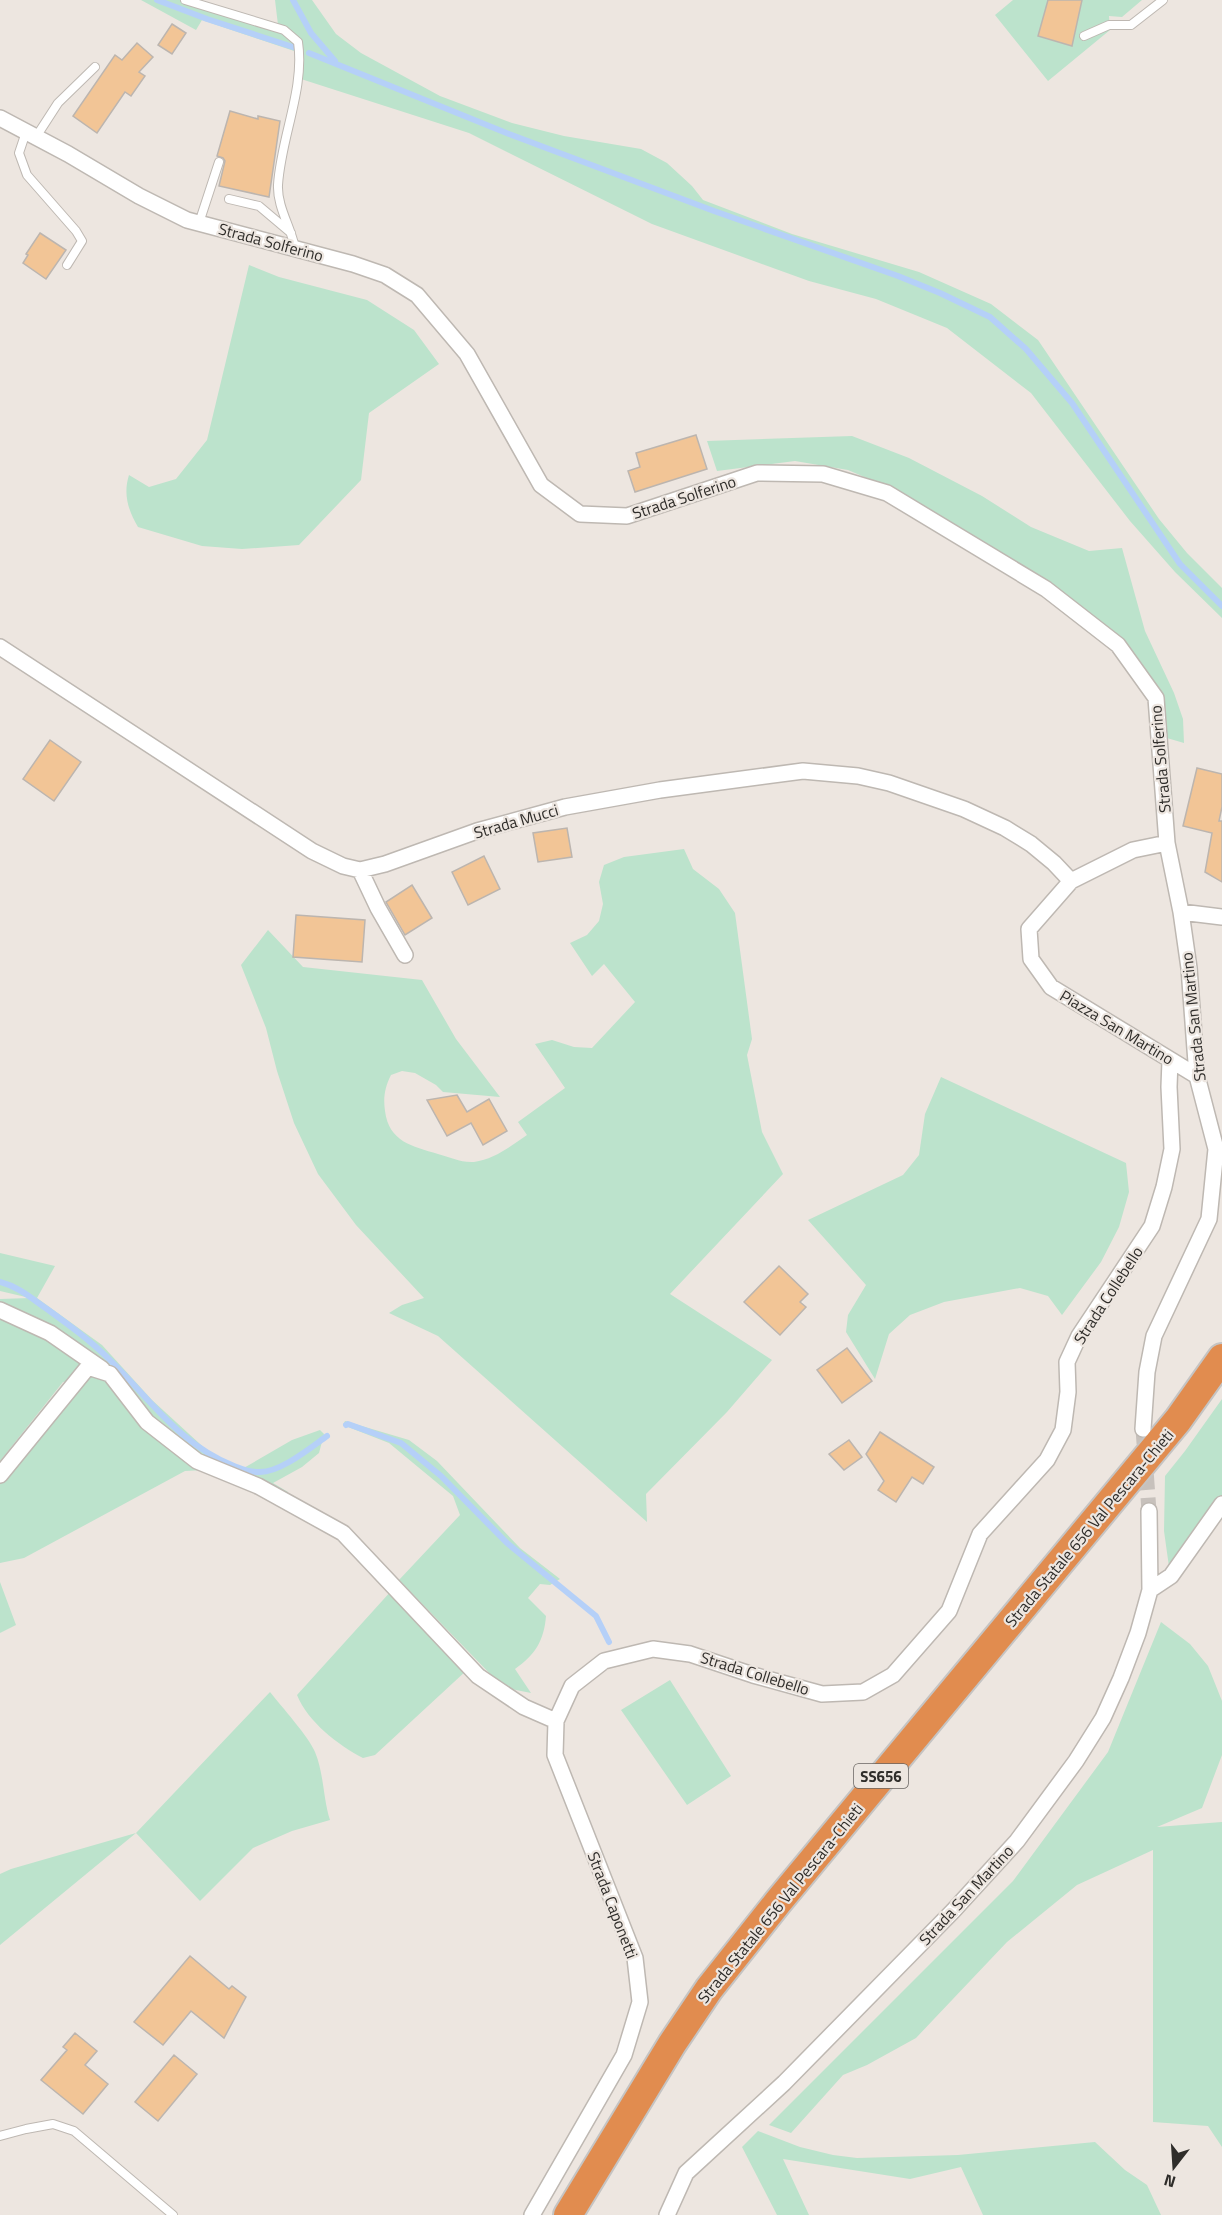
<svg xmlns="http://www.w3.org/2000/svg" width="1222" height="2215" font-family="'Titillium Web',sans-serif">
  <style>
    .green { fill: #bce3cc }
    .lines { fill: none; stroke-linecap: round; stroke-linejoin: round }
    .stream { stroke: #b5d0f8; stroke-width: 6 }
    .building { fill: #f2c596; stroke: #bcb5af; stroke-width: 1.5 }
    .street-tunnel { stroke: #c7c1bc; stroke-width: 15; stroke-dasharray: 15 8; stroke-linecap: butt }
    .lane-casing { stroke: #beb8b2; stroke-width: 10 }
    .street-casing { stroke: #beb8b2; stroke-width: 18 }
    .highway-casing { stroke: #c5c4c3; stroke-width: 32 }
    .lane { stroke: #fff; stroke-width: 8 }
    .street { stroke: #fff; stroke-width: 15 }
    .highway { stroke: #e18c4f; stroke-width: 28 }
    .labels { text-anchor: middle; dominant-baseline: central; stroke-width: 4.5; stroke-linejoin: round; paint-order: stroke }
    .shield { fill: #ede6e0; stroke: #686461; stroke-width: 1.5 }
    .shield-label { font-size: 15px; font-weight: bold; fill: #2f2d2a }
    .street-label { font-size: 16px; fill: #2f2d2a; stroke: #ede6e0 }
  </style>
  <rect width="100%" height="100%" fill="#ede6e0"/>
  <path class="green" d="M 141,0 L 196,0 L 278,25 L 275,0 L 312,0 L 336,34 L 361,53 L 440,96 L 512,123 L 564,136 L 641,149 L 667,163 L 692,186 L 703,200 L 792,234 L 919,272 L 991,304 L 1038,340 L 1159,519 L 1187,553 L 1222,588 L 1222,618 L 1175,572 L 1130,521 L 1031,393 L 947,328 L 876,299 L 809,281 L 652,224 L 469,133 L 301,79 L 297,52 L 202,20 L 196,30 Z
    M 1013,0 L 1142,0 L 1122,17 L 1109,16 L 1110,30 L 1048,81 L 995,15 Z
    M 249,265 L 279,277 L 367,300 L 414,330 L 439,364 L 369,413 L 361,480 L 299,545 L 242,549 L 202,546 L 138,527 C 128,510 123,494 129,475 L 149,487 L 176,479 L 207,440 Z
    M 852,436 L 909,458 L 982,496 L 1031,527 L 1089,551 L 1122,548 L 1145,631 L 1174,693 L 1183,719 L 1184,743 L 1160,736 L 1156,697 L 1119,644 L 897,491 L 848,470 L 795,461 L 717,471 L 707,441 Z
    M 684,849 L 693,869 L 719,889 L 735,913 L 752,1039 L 747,1055 L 762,1132 L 783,1174 L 670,1294 L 772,1360 L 727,1412 L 646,1494 L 647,1522 L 438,1336 L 389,1313 L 402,1305 L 424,1298 L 356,1225 L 318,1174 L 294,1123 L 277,1071 L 266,1028 L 241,965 L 268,930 L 303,967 L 422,980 L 456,1039 L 500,1097 L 443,1092 L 436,1085 L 415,1073 L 402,1071 L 391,1075 C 385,1087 383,1097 385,1111 C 389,1142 412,1146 438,1154 C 450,1157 461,1163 474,1162 C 495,1159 511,1146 527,1135 L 518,1122 L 565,1088 L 535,1044 L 552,1040 L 574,1047 L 592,1048 L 635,1002 L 604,964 L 592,976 L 570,943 L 587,935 L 599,921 L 603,904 L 599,882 L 604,865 L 624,857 Z
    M 941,1077 L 1126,1163 L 1129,1192 L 1119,1227 L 1101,1262 L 1062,1315 L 1048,1296 L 1020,1288 L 944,1302 L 910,1315 L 889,1334 L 875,1379 L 846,1332 L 848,1315 L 866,1285 L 808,1220 L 903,1175 L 919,1155 L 925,1114 Z
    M 0,1253 L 55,1266 L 37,1298 L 102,1345 L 152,1400 L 212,1455 L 242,1469 L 292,1440 L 320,1430 L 324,1434 L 319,1453 L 302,1467 L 273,1483 L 288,1492 L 279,1503 L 204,1470 L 185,1471 L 24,1558 L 0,1563 L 0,1481 L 81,1380 L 63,1382 L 0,1461 L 0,1299 L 30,1298 L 0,1291 Z
    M 1222,1399 L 1222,1499 L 1170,1574 L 1164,1531 L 1165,1476 L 1185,1451 Z
    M 345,1421 L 409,1440 L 437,1461 L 520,1548 L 560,1579 L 550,1585 L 540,1584 L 528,1598 L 546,1616 C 544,1641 535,1655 515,1669 L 531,1693 L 511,1689 L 497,1681 L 399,1580 L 460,1515 L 453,1496 L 389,1443 L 343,1425 Z
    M 0,1582 L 16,1625 L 0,1633 Z
    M 392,1590 L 467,1670 L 375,1755 L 363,1758 C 338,1745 308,1722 297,1695 Z
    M 1161,1622 L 1190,1644 L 1208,1666 L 1222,1701 L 1222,1755 L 1202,1808 L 1157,1827 L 1222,1822 L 1222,2147 L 1208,2126 L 1153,2122 L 1153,1850 L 1077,1885 L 1007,1942 L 916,2038 L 867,2065 L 843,2075 L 791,2133 L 769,2125 L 1013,1881 L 1108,1752 Z
    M 670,1680 L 731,1776 L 687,1805 L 621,1710 Z
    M 270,1692 C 281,1706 309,1737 315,1752 C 324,1774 323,1798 330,1820 L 292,1831 L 253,1848 L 200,1901 L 136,1833 L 0,1945 L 0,1874 L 11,1869 L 136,1833 Z
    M 758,2131 L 800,2147 L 833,2155 L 857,2158 L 958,2155 L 1095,2142 L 1125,2170 L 1147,2185 L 1161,2215 L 983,2215 L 961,2167 L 910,2179 L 783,2159 L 809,2215 L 777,2215 L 742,2147 Z"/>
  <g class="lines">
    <path class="stream" d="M 157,0 L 207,19 L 296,48
      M 293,0 L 311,33 L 335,61
      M 309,53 L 509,134 L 714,211 L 898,276 L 940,293 L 990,317 L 1026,349 L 1072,403 L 1180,564 L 1222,606
      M 0,1282 C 19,1287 31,1298 47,1309 C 69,1325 91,1341 110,1360 C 151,1400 179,1444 234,1466 C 242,1469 251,1473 260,1472 C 281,1472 310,1448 327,1436
      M 346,1425 L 348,1424 L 401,1443 L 441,1476 L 507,1543 L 596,1616 L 609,1642"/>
  </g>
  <path class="building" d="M 1048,0 L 1082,0 L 1072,46 L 1038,36 Z
    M 172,24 L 186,33 L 172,54 L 158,45 Z
    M 137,43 L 153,57 L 139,72 L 145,76 L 131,96 L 125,92 L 97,133 L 73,116 L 115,55 L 122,60 Z
    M 230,111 L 258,119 L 258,116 L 280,121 L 269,197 L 219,186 L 225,161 L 223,158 L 217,156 Z
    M 40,233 L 66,250 L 46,279 L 23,263 L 28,255 L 26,254 Z
    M 696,435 L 707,469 L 635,492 L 628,471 L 640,467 L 636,453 Z
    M 50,740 L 81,762 L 54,801 L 23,779 Z
    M 1197,768 L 1222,774 L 1222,807 L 1219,821 L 1222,821 L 1222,882 L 1205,872 L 1212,833 L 1183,826 Z
    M 567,828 L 572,857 L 538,862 L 533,833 Z
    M 484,856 L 500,889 L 468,905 L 452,872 Z
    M 412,885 L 432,918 L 405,935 L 386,902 Z
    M 296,915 L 365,920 L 362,962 L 293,957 Z
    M 457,1095 L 467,1112 L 489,1099 L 507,1131 L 483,1145 L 471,1123 L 447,1136 L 427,1100 Z
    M 779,1266 L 808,1294 L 800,1302 L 806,1307 L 780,1335 L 744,1302 Z
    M 847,1348 L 872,1381 L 842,1403 L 817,1370 Z
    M 880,1432 L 934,1467 L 923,1484 L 912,1477 L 896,1502 L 878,1490 L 884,1481 L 866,1454 Z
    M 849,1440 L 862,1457 L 844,1470 L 829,1454 Z
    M 190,1956 L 229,1989 L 232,1986 L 246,1997 L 224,2038 L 191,2011 L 163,2045 L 134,2022 Z
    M 75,2033 L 97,2051 L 85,2065 L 108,2084 L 83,2114 L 41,2080 L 67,2050 L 63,2047 Z
    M 174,2055 L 197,2074 L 158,2121 L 135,2102 Z"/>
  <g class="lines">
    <path class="street-tunnel" d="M 1143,1429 L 1149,1511"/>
    <defs>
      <path id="lane" d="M 185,0 L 284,30 L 298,42 C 305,89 281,137 278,185 C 277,207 291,227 295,248
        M 1084,36 L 1109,25 L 1131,25 L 1163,0
        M 26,132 L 19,153 L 27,175 L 76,231 L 82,241 L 67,265
        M 36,137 L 58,103 L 95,67
        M 229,199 L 259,206 L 291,233
        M 199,223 L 219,162
        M 0,2136 L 26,2129 L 53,2124 L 74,2131 L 173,2215"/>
      <path id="street" d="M 0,118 L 68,154 L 139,196 L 187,220 L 353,264 L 385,275 L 417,295 L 467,354 L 541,485 L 580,514 L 627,516 L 757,473 L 823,474 L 887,493 L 1046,589 L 1118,645 L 1156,698 L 1167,843 L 1181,912 L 1189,968 L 1197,1076 L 1216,1149 L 1209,1219 L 1154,1336 L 1147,1372 L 1143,1429
        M 0,647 L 312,851 L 343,866 L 360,870 L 385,864 L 477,831 L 565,807 L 660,790 L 803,771 L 858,776 L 889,783 L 964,809 L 1005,828 L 1031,844 L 1054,863 L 1071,881
        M 1167,843 L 1133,850 L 1071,881 L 1029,929 L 1031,959 L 1051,987 L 1197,1076
        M 360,870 L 378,908 L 405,955
        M 1181,912 L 1222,917
        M 0,1310 L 50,1333 L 102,1369
        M 0,1475 L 88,1367 L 110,1374 L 147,1422 L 197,1461 L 258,1486 L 343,1533 L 478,1676 L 524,1707 L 556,1721
        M 1150,1590 L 1171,1576 L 1222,1504
        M 532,2215 L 624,2055 L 640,2002 L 635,1958 L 555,1755 L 556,1721 L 572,1686 L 604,1661 L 653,1649 L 690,1654 L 753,1675 L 822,1694 L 863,1692 L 893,1675 L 949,1611 L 980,1534 L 1047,1460 L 1063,1430 L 1068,1392 L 1067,1362 L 1079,1336 L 1152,1226 L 1164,1187 L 1172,1149 L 1169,1087 L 1170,1060
        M 667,2215 L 686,2173 L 784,2083 L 953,1911 L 1017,1841 L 1076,1761 L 1103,1718 L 1121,1678 L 1138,1633 L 1150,1590 L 1149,1511"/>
      <path id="highway" d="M 568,2215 L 672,2044 L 709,1989 L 778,1902 L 1178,1420 L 1222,1358"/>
    </defs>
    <use href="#lane" class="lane-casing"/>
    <use href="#street" class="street-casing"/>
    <use href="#highway" class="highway-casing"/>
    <use href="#lane" class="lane"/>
    <use href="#street" class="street"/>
    <use href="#highway" class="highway"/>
  </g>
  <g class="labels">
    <rect class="shield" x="854" y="1764" width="54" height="24" rx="4.5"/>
    <g class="shield-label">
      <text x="881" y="1776">SS656</text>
    </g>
    <g class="street-label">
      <text transform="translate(271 242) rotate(15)">Strada Solferino</text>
      <text transform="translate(684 497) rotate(-18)">Strada Solferino</text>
      <text transform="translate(1160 759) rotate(-95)">Strada Solferino</text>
      <text transform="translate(516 821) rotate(-16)">Strada Mucci</text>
      <text transform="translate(1193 1017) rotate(-96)">Strada San Martino</text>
      <text transform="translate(1117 1027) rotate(31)">Piazza San Martino</text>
      <text transform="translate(1108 1295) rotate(-57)">Strada Collebello</text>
      <text transform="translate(1089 1528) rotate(-50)">Strada Statale 656 Val Pescara-Chieti</text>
      <text transform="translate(755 1673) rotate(17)">Strada Collebello</text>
      <text transform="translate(966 1895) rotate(-47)">Strada San Martino</text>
      <text transform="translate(780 1903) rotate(-51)">Strada Statale 656 Val Pescara-Chieti</text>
      <text transform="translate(613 1905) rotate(69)">Strada Caponetti</text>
    </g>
  </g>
  <g transform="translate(1174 2167) rotate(197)" stroke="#ede6e0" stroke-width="4.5" paint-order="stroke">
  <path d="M0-4.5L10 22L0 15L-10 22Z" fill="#2f2d2a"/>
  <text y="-9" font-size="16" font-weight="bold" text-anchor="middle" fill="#2f2d2a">N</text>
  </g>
</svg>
